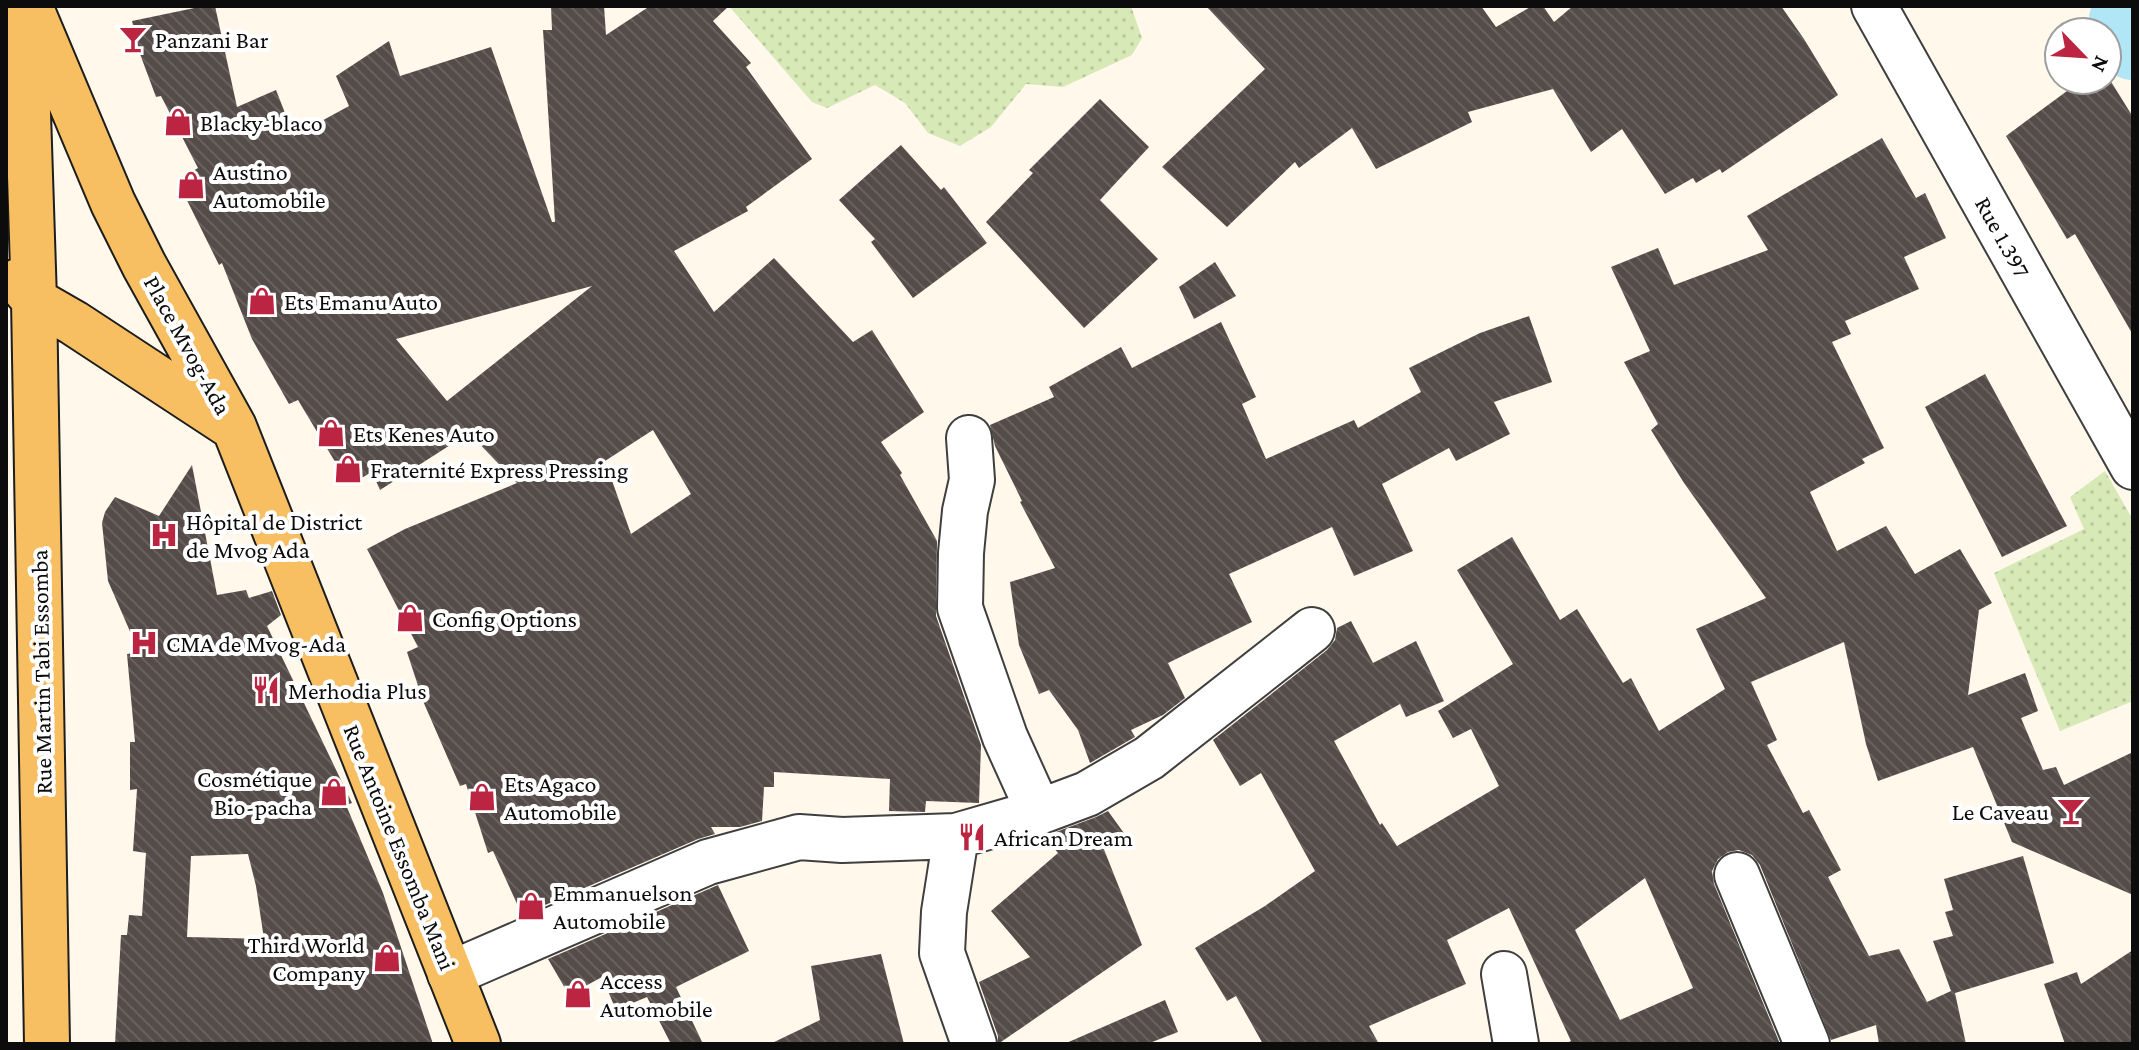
<svg xmlns="http://www.w3.org/2000/svg" width="2139" height="1050" font-family="'Crimson Pro',serif">
  <style>
    .green { fill: url(#green-dots) }
    .lines { fill: none; stroke-linecap: round; stroke-linejoin: round }
    .river { stroke: #b0e6f6; stroke-width: 72 }
    .building { fill: url(#building-back-hatch); fill-rule: evenodd }
    .minor-casing { stroke: #3f3f3f; stroke-width: 48 }
    .primary-casing { stroke: #1d1d1d; stroke-width: 48 }
    .minor { stroke: #fff; stroke-width: 44 }
    .primary { stroke: #f8bf62; stroke-width: 44 }
    .labels { text-anchor: middle; dominant-baseline: central; stroke-width: 8; stroke-linejoin: round; paint-order: stroke }
    .poi-label { font-size: 24px; fill: #0c0c0c; stroke: #fff; text-anchor: start }
    .street-label { font-size: 24px; fill: #0c0c0c; stroke: #fff }
  </style>
  <defs>
    <pattern id="green-dots" width="8" height="8" patternUnits="userSpaceOnUse" patternTransform="scale(2)"><rect width="8" height="8" fill="#d7e9b6"/><path d="M2 2h.1M6 6h.1" fill="none" stroke="#b7c79b" stroke-width="1.8" stroke-linecap="round"/></pattern>
    <pattern id="building-back-hatch" width="6" height="6" patternUnits="userSpaceOnUse" patternTransform="scale(2)"><rect width="6" height="6" fill="#554c49"/><path d="M-1 5l2 2M0 0l6 6M5-1l2 2" fill="none" stroke="#68615f"/></pattern>
  </defs>
  <rect width="100%" height="100%" fill="#fff8eb"/>
  <path class="green" d="M 729,6 L 1131,6 L 1142,38 L 1132,55 L 1063,87 L 1026,84 L 991,127 L 960,146 L 928,133 L 905,103 L 875,85 L 827,108 L 812,102 Z
    M 2105,471 L 2133,520 L 2133,701 L 2060,731 L 1994,573 L 2084,529 L 2070,497 Z"/>
  <g class="lines">
    <path class="river" d="M 2132,6 L 2125,20 L 2133,44"/>
  </g>
  <path class="building" d="M 204,6 L 215,6 L 237,107 L 276,90 L 294,136 L 349,106 L 336,76 L 389,41 L 400,76 L 491,47 L 552,222 L 555,222 L 543,30 L 552,30 L 551,6 L 604,6 L 606,35 L 650,6 L 729,6 L 713,21 L 751,63 L 746,67 L 812,159 L 746,207 L 748,211 L 674,251 L 714,312 L 774,258 L 853,342 L 872,330 L 924,412 L 881,442 L 902,473 L 900,475 L 937,541 L 936,616 L 981,745 L 979,803 L 926,801 L 925,812 L 889,811 L 890,779 L 774,772 L 774,787 L 764,787 L 762,821 L 740,827 L 711,827 L 715,834 L 698,839 L 522,915 L 493,851 L 488,853 L 466,784 L 460,786 L 423,701 L 407,652 L 418,647 L 367,549 L 405,529 L 517,483 L 469,433 L 380,490 L 372,472 L 349,485 L 298,400 L 289,404 L 252,339 L 222,263 L 219,265 L 177,180 L 198,168 L 161,96 L 156,97 L 140,54 L 132,21 ZM 592,286 L 447,401 L 396,339 ZM 653,430 L 691,494 L 631,534 L 605,461 Z
    M 1206,6 L 1481,6 L 1496,27 L 1532,6 L 1543,6 L 1554,22 L 1573,6 L 1781,6 L 1804,39 L 1838,95 L 1722,173 L 1720,169 L 1696,183 L 1693,178 L 1665,194 L 1622,129 L 1591,152 L 1553,89 L 1468,112 L 1472,122 L 1376,169 L 1352,128 L 1299,168 L 1295,162 L 1227,227 L 1162,167 L 1265,69 Z
    M 2082,80 L 2110,80 L 2133,117 L 2133,335 L 2075,234 L 2067,239 L 2006,136 Z
    M 1100,99 L 1149,147 L 1100,200 L 1158,259 L 1084,328 L 986,222 L 1033,173 L 1029,170 Z
    M 1882,138 L 1916,198 L 1925,193 L 1946,238 L 1904,257 L 1919,289 L 1845,321 L 1851,334 L 1832,342 L 1884,448 L 1862,459 L 1865,463 L 1810,492 L 1837,551 L 1886,526 L 1915,574 L 1960,549 L 1992,603 L 1979,610 L 1968,695 L 2025,673 L 2038,711 L 2021,718 L 2043,770 L 2056,767 L 2064,785 L 2133,752 L 2133,895 L 2012,842 L 1973,747 L 1878,781 L 1866,744 L 1844,642 L 1751,682 L 1777,740 L 1767,745 L 1803,813 L 1809,810 L 1841,870 L 1828,877 L 1869,956 L 1899,949 L 1927,1002 L 1951,991 L 1933,941 L 1953,936 L 1945,912 L 1953,910 L 1944,879 L 2023,856 L 2054,963 L 1955,993 L 1966,1044 L 1879,1044 L 1876,1025 L 1831,1040 L 1760,865 L 1752,855 L 1739,850 L 1728,852 L 1718,859 L 1712,871 L 1714,884 L 1780,1044 L 1564,1044 L 1571,1041 L 1509,908 L 1447,940 L 1466,984 L 1369,1026 L 1379,1044 L 1263,1044 L 1236,996 L 1227,1001 L 1195,948 L 1265,906 L 1315,871 L 1261,773 L 1240,786 L 1213,740 L 1327,650 L 1335,640 L 1337,628 L 1351,621 L 1373,663 L 1416,641 L 1444,701 L 1406,717 L 1400,704 L 1334,741 L 1380,825 L 1382,823 L 1397,846 L 1499,786 L 1471,729 L 1453,738 L 1438,711 L 1513,664 L 1457,570 L 1512,537 L 1560,620 L 1577,609 L 1623,683 L 1631,678 L 1659,731 L 1725,689 L 1696,629 L 1766,598 L 1684,483 L 1651,430 L 1658,424 L 1624,362 L 1650,351 L 1611,267 L 1658,248 L 1674,285 L 1768,250 L 1747,216 ZM 1645,878 L 1693,988 L 1620,1020 L 1575,930 Z
    M 901,145 L 941,190 L 944,187 L 987,243 L 913,298 L 871,242 L 875,239 L 839,200 Z
    M 1215,262 L 1236,296 L 1194,319 L 1179,287 Z
    M 1529,316 L 1552,382 L 1494,402 L 1510,434 L 1456,461 L 1449,448 L 1382,484 L 1413,551 L 1354,576 L 1332,527 L 1229,574 L 1252,622 L 1168,663 L 1185,698 L 1163,715 L 1131,730 L 1135,737 L 1090,763 L 1078,730 L 1049,690 L 1039,694 L 1019,645 L 1010,582 L 1055,568 L 1020,502 L 1022,501 L 995,446 L 990,425 L 1054,397 L 1049,387 L 1121,347 L 1132,368 L 1221,322 L 1256,397 L 1242,404 L 1266,459 L 1354,420 L 1358,428 L 1421,392 L 1409,368 L 1480,333 Z
    M 1985,374 L 2067,526 L 2002,557 L 1925,407 Z
    M 192,465 L 217,595 L 246,590 L 249,598 L 272,591 L 281,615 L 267,626 L 352,803 L 346,805 L 383,893 L 433,1044 L 115,1044 L 121,935 L 127,935 L 129,915 L 142,916 L 146,853 L 133,851 L 137,789 L 130,790 L 130,742 L 135,742 L 127,654 L 139,652 L 108,581 L 102,523 L 105,512 L 115,497 L 159,516 ZM 248,854 L 256,886 L 264,939 L 187,937 L 191,856 Z
    M 1108,811 L 1126,836 L 1103,847 L 1142,945 L 998,1044 L 998,1036 L 979,982 L 1030,957 L 991,911 L 1058,853 L 1049,842 L 1048,835 L 1096,817 Z
    M 718,885 L 749,951 L 676,987 L 703,1044 L 671,1044 L 647,997 L 616,1010 L 602,977 L 569,995 L 548,959 Z
    M 2133,950 L 2133,1044 L 2065,1044 L 2044,984 L 2077,972 L 2081,984 Z
    M 881,954 L 904,1044 L 770,1044 L 820,1020 L 811,966 Z
    M 1165,1000 L 1178,1032 L 1147,1044 L 1064,1044 Z"/>
  <g class="lines">
    <defs>
      <path id="minor" d="M 1874,6 L 2133,467
        M 969,438 L 972,480 L 965,511 L 961,553 L 960,608 L 1005,737 L 1039,812
        M 956,836 L 944,912 L 942,953 L 974,1044
        M 1737,875 L 1807,1044
        M 450,974 L 708,862 L 799,837 L 842,840 L 956,836 L 1039,812 L 1087,794 L 1149,758 L 1312,630
        M 1504,974 L 1516,1044"/>
      <path id="primary" d="M 30,6 L 113,203 L 144,265 L 234,427 L 478,1044
        M 25,20 L 34,300 L 47,1044
        M 18,281 L 34,300 L 74,323 L 228,424"/>
    </defs>
    <use href="#minor" class="minor-casing"/>
    <use href="#primary" class="primary-casing"/>
    <use href="#minor" class="minor"/>
    <use href="#primary" class="primary"/>
  </g>
  <defs>
    <symbol id="bar-bare" viewBox="-9 -9 18 18"><path d="M-6-5H6L.8 .8V4.5H3.5V6h-7V4.5H-.8V.8Z" fill="#bc2541" stroke="#fff" stroke-width="2.5" paint-order="stroke"/></symbol>
    <symbol id="shop-bare" viewBox="-9 -9 18 18"><path d="M-5-2.5h2.3a2.7 3.5 0 0 1 5.4 0H5L5.5 6h-11ZM-1.5-2.5h3a1.5 2.3 0 0 0-3 0Z" fill="#bc2541" stroke="#fff" stroke-width="2.5" paint-order="stroke"/></symbol>
    <symbol id="hospital-bare" viewBox="-9 -9 18 18"><path d="M-5-5h3v3.5h4V-5h3V5h-3V1.5h-4V5h-3Z" fill="#bc2541" stroke="#fff" stroke-width="2.5" paint-order="stroke"/></symbol>
    <symbol id="restaurant-bare" viewBox="-9 -9 18 18"><path d="M-5-6h1v4h1v-4h1v4h1v-4h1v5L-1.5 .5V6h-2V.5L-5-1ZM5-6V6H3V1.5H1.5Q1.5-4 5-6Z" fill="#bc2541" stroke="#fff" stroke-width="2.5" paint-order="stroke"/></symbol>
  </defs>
  <g fill-rule="evenodd">
    <use href="#bar-bare" x="113" y="19" width="40" height="40"/>
    <use href="#shop-bare" x="158" y="102" width="40" height="40"/>
    <use href="#shop-bare" x="171" y="165" width="40" height="40"/>
    <use href="#shop-bare" x="242" y="281" width="40" height="40"/>
    <use href="#shop-bare" x="311" y="413" width="40" height="40"/>
    <use href="#shop-bare" x="328" y="449" width="40" height="40"/>
    <use href="#hospital-bare" x="144" y="515" width="40" height="40"/>
    <use href="#shop-bare" x="390" y="598" width="40" height="40"/>
    <use href="#hospital-bare" x="124" y="623" width="40" height="40"/>
    <use href="#restaurant-bare" x="246" y="670" width="40" height="40"/>
    <use href="#shop-bare" x="314" y="772" width="40" height="40"/>
    <use href="#shop-bare" x="462" y="777" width="40" height="40"/>
    <use href="#bar-bare" x="2051" y="791" width="40" height="40"/>
    <use href="#restaurant-bare" x="952" y="817" width="40" height="40"/>
    <use href="#shop-bare" x="511" y="886" width="40" height="40"/>
    <use href="#shop-bare" x="367" y="938" width="40" height="40"/>
    <use href="#shop-bare" x="558" y="974" width="40" height="40"/>
  </g>
  <g class="labels">
    <g class="poi-label">
      <text x="155" y="39">Panzani Bar</text>
      <text x="200" y="122">Blacky-blaco</text>
      <text x="213" y="171">Austino<tspan x="213" dy="28">Automobile</tspan></text>
      <text x="284" y="301">Ets Emanu Auto</text>
      <text x="353" y="433">Ets Kenes Auto</text>
      <text x="370" y="469">Fraternité Express Pressing</text>
      <text x="186" y="521">Hôpital de District<tspan x="186" dy="28">de Mvog Ada</tspan></text>
      <text x="432" y="618">Config Options</text>
      <text x="166" y="643">CMA de Mvog-Ada</text>
      <text x="288" y="690">Merhodia Plus</text>
      <text x="312" y="778" text-anchor="end">Cosmétique<tspan x="312" dy="28">Bio-pacha</tspan></text>
      <text x="504" y="783">Ets Agaco<tspan x="504" dy="28">Automobile</tspan></text>
      <text x="2049" y="811" text-anchor="end">Le Caveau</text>
      <text x="994" y="837">African Dream</text>
      <text x="553" y="892">Emmanuelson<tspan x="553" dy="28">Automobile</tspan></text>
      <text x="365" y="944" text-anchor="end">Third World<tspan x="365" dy="28">Company</tspan></text>
      <text x="600" y="980">Access<tspan x="600" dy="28">Automobile</tspan></text>
    </g>
    <g class="street-label">
      <text transform="translate(2003 237) rotate(61)">Rue 1.397</text>
      <text transform="translate(188 345) rotate(61)">Place Mvog-Ada</text>
      <text transform="translate(41 672) rotate(-91)">Rue Martin Tabi Essomba</text>
      <text transform="translate(400 847) rotate(68)">Rue Antoine Essomba Mani</text>
    </g>
  </g>
  <rect width="2139" height="1050" fill="none" stroke="#0c0c0c" stroke-width="16"/>
  <g transform="translate(2083 56) rotate(115)"><circle r="38" fill="#ffffff" stroke="#9e9e9e" stroke-width="2"/>
  <path d="M0-6L14 30L0 20L-14 30Z" fill="#bc2541"/>
  <text y="-12" font-size="22" font-weight="bold" text-anchor="middle" fill="#0c0c0c">N</text>
  </g>
</svg>
